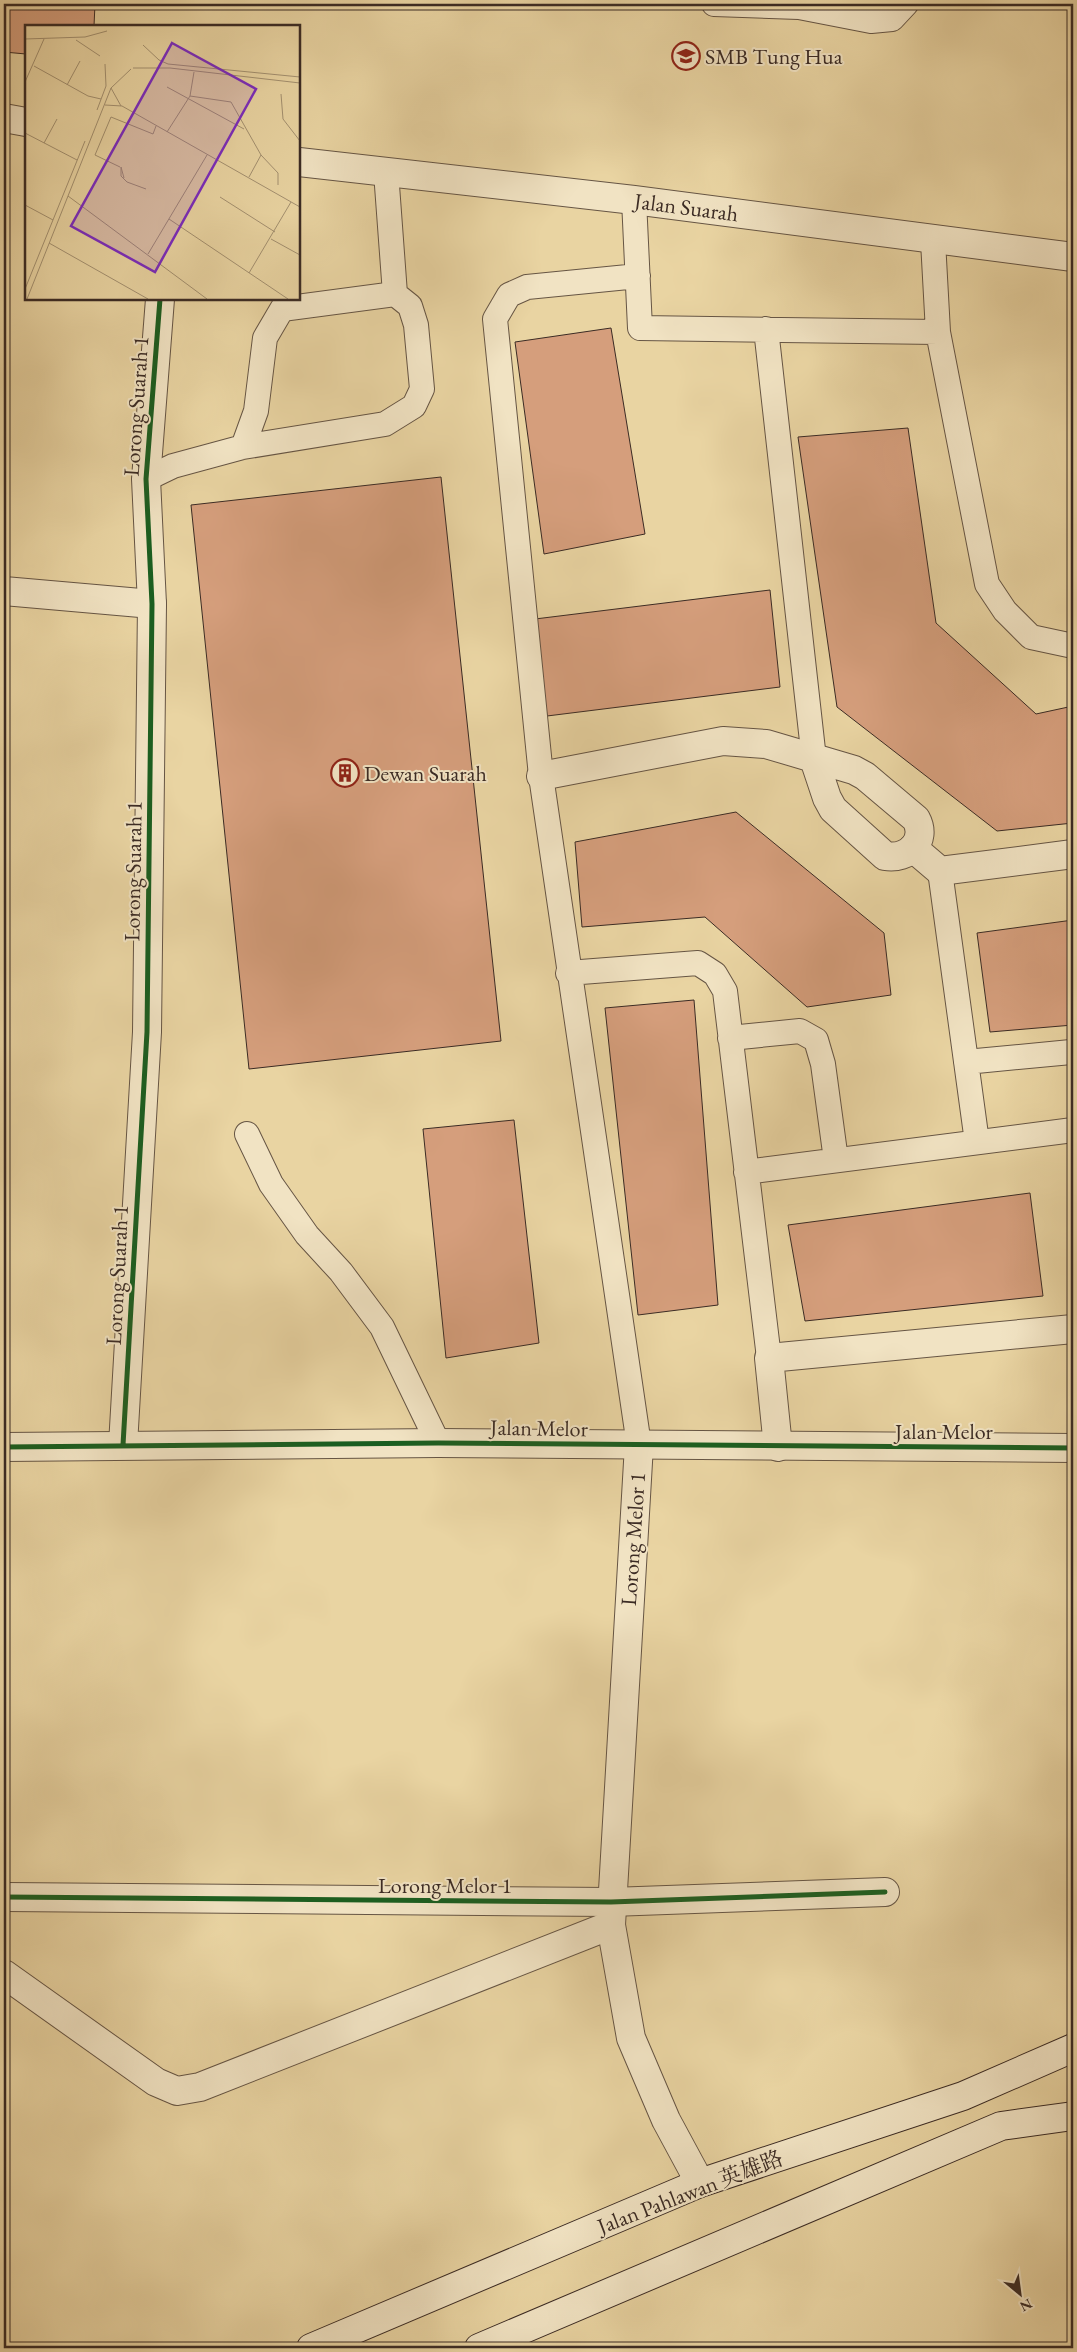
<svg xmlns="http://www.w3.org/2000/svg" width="1077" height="2352" font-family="'EB Garamond','Noto Serif SC',serif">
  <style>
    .building { fill: #d59e7c; stroke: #3b2b24 }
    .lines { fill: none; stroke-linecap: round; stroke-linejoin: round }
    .lane-casing { stroke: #654; stroke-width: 26 }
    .street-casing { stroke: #654; stroke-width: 30 }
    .secondary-casing { stroke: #3b2b24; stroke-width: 30 }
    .lane { stroke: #f1e3c3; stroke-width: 24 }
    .street { stroke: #f1e3c3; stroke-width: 28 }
    .secondary { stroke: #f1e3c3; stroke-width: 28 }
    .cycleway-casing { stroke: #f1e3c3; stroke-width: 8 }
    .cycleway { stroke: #1b5e20; stroke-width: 5 }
    .labels { text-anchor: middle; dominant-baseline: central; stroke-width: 4; stroke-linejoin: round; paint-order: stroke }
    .poi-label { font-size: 22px; fill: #3b2b24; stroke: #f1e3c3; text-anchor: start }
    .street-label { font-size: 22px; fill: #3b2b24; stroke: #f1e3c3 }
    .inset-road { fill: none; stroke: #a39070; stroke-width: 1 }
    .view { fill: #7b2cbf; fill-opacity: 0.15; stroke: #7b2cbf; stroke-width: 2.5 }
    .inset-edge { fill: none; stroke: #3b2b24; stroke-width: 2.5 }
  </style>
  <rect width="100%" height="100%" fill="#e9d4a2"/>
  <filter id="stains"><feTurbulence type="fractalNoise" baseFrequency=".004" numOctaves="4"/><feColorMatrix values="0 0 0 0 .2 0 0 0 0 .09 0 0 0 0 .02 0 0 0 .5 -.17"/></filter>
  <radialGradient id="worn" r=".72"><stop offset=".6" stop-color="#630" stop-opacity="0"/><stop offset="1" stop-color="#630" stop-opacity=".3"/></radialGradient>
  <path class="building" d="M 4,4 L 95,4 L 94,26 L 26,26 L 26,54 L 4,52 Z
    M 611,328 L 645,534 L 544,554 L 515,342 Z
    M 908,428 L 936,623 L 1036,714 L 1073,706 L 1073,823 L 997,831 L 837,707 L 798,437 Z
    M 441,477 L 501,1041 L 249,1069 L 191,505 Z
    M 770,590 L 780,687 L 547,716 L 535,619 Z
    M 736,812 L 884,933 L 891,995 L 807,1007 L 705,917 L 582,927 L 575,842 Z
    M 1073,920 L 1073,1025 L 990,1032 L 977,933 Z
    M 694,1000 L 718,1305 L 638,1315 L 605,1008 Z
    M 514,1120 L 539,1343 L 446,1358 L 423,1129 Z
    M 1030,1193 L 1043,1296 L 805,1321 L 788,1225 Z"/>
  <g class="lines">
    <defs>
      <path id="lane" d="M 714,4 L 799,7 L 800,4
        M 799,7 L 871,21 L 892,19 L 906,4
        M 386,172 L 395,294
        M 634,200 L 640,328 L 938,332
        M 933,241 L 938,332 L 987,584 L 1005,611 L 1031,637 L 1073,646
        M 638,276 L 527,287 L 509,295 L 495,319 L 541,776 L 639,1445
        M 766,329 L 814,759
        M 146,479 L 173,466 L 243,447 L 385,424 L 414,406 L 422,389 L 416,325 L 410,306 L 395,294 L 282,309 L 265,338 L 256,411 L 243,447
        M 940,871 L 977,1142
        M 568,973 L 698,963 L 715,974 L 725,991 L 769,1358
        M 730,1038 L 800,1031 L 816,1040 L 823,1064 L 836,1160
        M 966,1062 L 1071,1052 L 1073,1054
        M 247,1134 L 271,1184 L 307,1235 L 341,1272 L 382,1327 L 438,1443
        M 746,1172 L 1073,1130"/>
      <g id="street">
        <path d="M 4,118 L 26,122"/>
        <path id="s1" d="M 299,162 L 634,200 L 1073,257"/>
        <path d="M 4,591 L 152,604"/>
        <path d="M 541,776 L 723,741 L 766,744 L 854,770 L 865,776 L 916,819 C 928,841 908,860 885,856 L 833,809 L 827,798 L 814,759"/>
        <path d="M 913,848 L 940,871 L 1073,854"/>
        <path d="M 123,1445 L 147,1032 L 152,604 L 146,479 L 160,299"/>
        <path d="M 639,1445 L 611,1925 L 631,2038 L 666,2120 L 700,2183"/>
        <path d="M 4,1447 L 438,1443 L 1073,1448"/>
        <path d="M 778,1447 L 769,1358 L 1073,1329"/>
        <path d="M 4,1897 L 611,1902 L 885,1892"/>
        <path d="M 4,1974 L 156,2082 L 177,2091 L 200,2087 L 611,1925"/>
      </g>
      <path id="secondary" d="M 311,2348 L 700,2183 L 963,2096 L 1073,2048
        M 479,2348 L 1001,2126 L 1073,2116"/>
    </defs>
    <use href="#lane" class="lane-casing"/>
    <use href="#street" class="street-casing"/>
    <use href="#secondary" class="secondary-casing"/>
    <use href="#lane" class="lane"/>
    <use href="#street" class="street"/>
    <use href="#secondary" class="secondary"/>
    <defs>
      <path id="cycleway" d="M 123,1445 L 147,1032 L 152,604 L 146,479 L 160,299
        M 4,1447 L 438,1443 L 1073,1448
        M 4,1897 L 611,1902 L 885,1892"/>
    </defs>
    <use href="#cycleway" class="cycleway-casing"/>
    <use href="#cycleway" class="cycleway"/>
  </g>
  <defs>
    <symbol id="school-ring" viewBox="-11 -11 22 22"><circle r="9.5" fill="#f1e3c3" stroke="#8f2418" stroke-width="1.5"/><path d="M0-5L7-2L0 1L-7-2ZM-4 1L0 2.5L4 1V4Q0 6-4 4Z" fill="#8f2418"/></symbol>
    <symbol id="building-ring" viewBox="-11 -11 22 22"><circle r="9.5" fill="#f1e3c3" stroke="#8f2418" stroke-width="1.5"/><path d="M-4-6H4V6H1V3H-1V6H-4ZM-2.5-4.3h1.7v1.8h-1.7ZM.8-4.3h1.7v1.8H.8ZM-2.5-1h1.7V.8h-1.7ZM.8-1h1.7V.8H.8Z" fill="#8f2418"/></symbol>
  </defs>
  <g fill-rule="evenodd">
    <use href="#school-ring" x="670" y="40" width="32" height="32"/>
    <use href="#building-ring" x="329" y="757" width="32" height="32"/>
  </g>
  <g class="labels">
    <g class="poi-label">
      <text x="705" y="56">SMB Tung Hua</text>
      <text x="364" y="773">Dewan Suarah</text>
    </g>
    <g class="street-label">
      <text stroke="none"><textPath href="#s1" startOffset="390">Jalan Suarah</textPath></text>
      <text transform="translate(136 406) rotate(-86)">Lorong Suarah 1</text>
      <text transform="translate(133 871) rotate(-89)">Lorong Suarah 1</text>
      <text transform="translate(117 1275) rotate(-87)">Lorong Suarah 1</text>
      <text transform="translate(539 1428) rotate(1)">Jalan Melor</text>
      <text x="944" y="1431">Jalan Melor</text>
      <text transform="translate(633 1539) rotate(-86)">Lorong Melor 1</text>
      <text x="445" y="1885">Lorong Melor 1</text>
      <text transform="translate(690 2192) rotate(-21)">Jalan Pahlawan 英雄路</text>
    </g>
  </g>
  <g transform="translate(25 25)">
    <rect width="275" height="275" fill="#e9d4a2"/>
    <path class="inset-road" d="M 0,14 L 60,12 L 82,6M 51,15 L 75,31M 118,20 L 134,35 L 143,39 L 275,52M 9,41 L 63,71 L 76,74M 108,43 L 145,43 L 275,58M 0,57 L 19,14M 42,60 L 55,36M 142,62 L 219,104M 86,63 L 96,81M 256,69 L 258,94 L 275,116M 165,71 L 206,77 L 236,130 L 253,148 L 253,160M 80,80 L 97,81 L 275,182M 72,85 L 81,61 L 80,39M 142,107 L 165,71 L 169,47M 0,108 L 52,135M 19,118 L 32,94M 95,142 L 70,130 L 86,92 L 128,109 L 131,101M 224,152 L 236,130M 99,153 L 96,142 L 96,151 L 102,157 L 121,164M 43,171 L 182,274M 195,172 L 250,207M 0,180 L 28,195M 144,194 L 263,274M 246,214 L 275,230M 24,218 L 123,274M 123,229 L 182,130M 224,248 L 266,177M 0,264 L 60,116M 2,274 L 86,63 L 106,44"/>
    <path class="view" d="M 147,18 L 231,64 L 130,247 L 46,201 Z"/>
    <rect width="275" height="275" class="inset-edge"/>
  </g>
  <rect width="1077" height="2352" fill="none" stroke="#e9d4a2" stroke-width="20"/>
  <rect x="5" y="5" width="1067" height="2342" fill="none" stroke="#3b2b24" stroke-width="2.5"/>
  <rect x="10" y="10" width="1057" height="2332" fill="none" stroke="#3b2b24"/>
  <g transform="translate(1020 2294) rotate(151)" stroke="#f1e3c3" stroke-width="4" paint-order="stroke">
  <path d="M0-4L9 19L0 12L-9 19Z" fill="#3b2b24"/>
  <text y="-8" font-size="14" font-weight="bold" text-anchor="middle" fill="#3b2b24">N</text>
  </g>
  <rect width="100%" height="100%" filter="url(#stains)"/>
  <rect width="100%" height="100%" fill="url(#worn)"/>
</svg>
